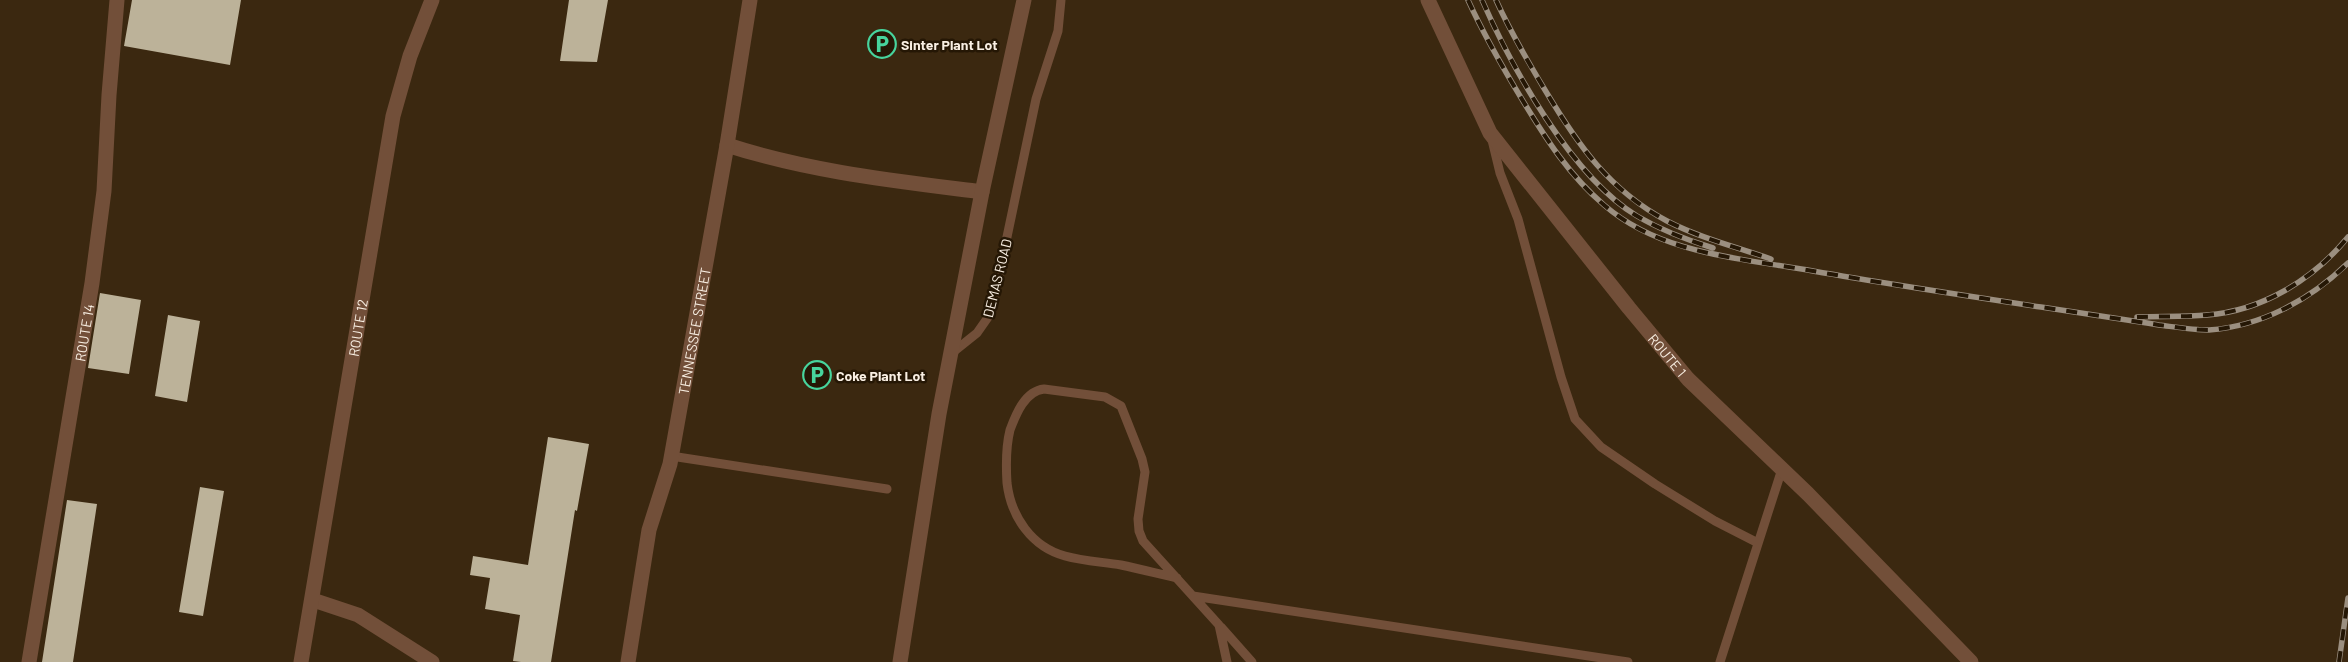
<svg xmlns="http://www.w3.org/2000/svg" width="2348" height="662" font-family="Barlow,sans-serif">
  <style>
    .built { fill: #3b2810 }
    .building { fill: #bcb299 }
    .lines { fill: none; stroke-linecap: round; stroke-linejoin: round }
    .lane { stroke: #724f39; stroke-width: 9 }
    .street { stroke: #724f39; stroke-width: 15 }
    .rail-casing { stroke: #9b8f80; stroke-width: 5.5 }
    .rail { stroke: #251705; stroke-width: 4; stroke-dasharray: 11; stroke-linecap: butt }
    .labels { text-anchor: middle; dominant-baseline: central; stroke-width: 5; stroke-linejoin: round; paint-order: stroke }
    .poi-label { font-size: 14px; font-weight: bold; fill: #f9efe3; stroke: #251705; text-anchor: start }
    .street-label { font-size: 14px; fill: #f9efe3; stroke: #251705 }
  </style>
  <rect width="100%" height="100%" fill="#2e200e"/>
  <path class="built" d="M 0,0 L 2348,0 L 2348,662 L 0,662 Z"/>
  <path class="building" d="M 132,0 L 241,0 L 230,65 L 124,46 Z
    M 569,0 L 608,0 L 597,62 L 560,61 Z
    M 100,293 L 141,300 L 129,374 L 88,368 Z
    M 168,315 L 200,321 L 187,402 L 155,396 Z
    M 548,437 L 589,444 L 577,511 L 575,510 L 551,662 L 521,662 L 513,661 L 520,615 L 485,609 L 490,578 L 470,575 L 473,556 L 528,565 Z
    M 200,487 L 224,491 L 203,616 L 179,612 Z
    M 67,500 L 97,504 L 73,662 L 42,662 Z"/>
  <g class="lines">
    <path class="lane" d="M 1492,140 L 1500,173 L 1518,219 L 1561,377 L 1575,419 L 1601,447 L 1655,484 L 1715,521 L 1758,543
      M 952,353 L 977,333 L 991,313 L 1036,99 L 1058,31 L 1061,0
      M 671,456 L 887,489
      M 1177,578 C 1159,574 1140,569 1121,565 C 1103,562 1083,561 1065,556 C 1032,547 1011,517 1007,483 C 1006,467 1006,446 1010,430 C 1016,414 1025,391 1044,389 L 1105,397 L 1121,406 L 1142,459 L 1145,472 L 1138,519 L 1139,531 L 1143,541 L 1219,625 L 1227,662
      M 1193,596 L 1628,662
      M 1221,627 L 1252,662
      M 1720,662 L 1782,469"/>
    <g class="street">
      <path id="s1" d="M 1428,0 L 1490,133 L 1629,308 L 1688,379 L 1808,494 L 1971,662"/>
      <path d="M 727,145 C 810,172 896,181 982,192"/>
      <path d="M 313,600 L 358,615 L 432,662"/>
      <path id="s2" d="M 29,662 L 92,283 L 104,191 L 109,95 L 117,0"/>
      <path id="s3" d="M 301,662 L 393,116 L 410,56 L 432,0"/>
      <path id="s4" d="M 628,662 L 649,530 L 670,464 L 727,145 L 750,0"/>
      <path d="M 900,662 L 939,414 L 982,192 L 1024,0"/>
    </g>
    <defs>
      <path id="rail" d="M 1468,0 C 1484,35 1503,68 1523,101 C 1546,139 1569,175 1604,205 C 1662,255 1741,258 1813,271 C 1928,291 2044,307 2159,325 C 2175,327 2193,330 2209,330 C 2262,326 2310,300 2348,263
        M 1482,0 C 1512,68 1572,177 1637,216 C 1661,230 1687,240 1713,248
        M 1496,0 C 1510,31 1527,60 1545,90 C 1578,145 1609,190 1667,221 C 1700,238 1736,247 1771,259
        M 2137,317 C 2160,316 2184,317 2207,315 C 2262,311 2314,279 2348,237
        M 2339,662 L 2348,598"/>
    </defs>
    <use href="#rail" class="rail-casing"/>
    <use href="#rail" class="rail"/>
  </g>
  <defs>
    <symbol id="parking-ring" viewBox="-11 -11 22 22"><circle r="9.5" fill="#251705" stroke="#47d49d" stroke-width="1.5"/><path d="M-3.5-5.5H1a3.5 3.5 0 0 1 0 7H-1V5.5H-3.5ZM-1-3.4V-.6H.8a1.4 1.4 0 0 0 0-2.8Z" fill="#47d49d"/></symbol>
  </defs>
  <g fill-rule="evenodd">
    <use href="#parking-ring" x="866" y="28" width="32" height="32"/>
    <use href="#parking-ring" x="801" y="359" width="32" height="32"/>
  </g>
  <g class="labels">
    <g class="poi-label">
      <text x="901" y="44">Sinter Plant Lot</text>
      <text x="836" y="375">Coke Plant Lot</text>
    </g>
    <g class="street-label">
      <text transform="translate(997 278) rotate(-76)">DEMAS ROAD</text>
      <text stroke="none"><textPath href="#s3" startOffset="339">ROUTE 12</textPath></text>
      <text stroke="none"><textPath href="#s2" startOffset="334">ROUTE 14</textPath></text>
      <text stroke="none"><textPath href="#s4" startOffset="338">TENNESSEE STREET</textPath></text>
      <text stroke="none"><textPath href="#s1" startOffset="431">ROUTE 1</textPath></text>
    </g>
  </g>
</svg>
